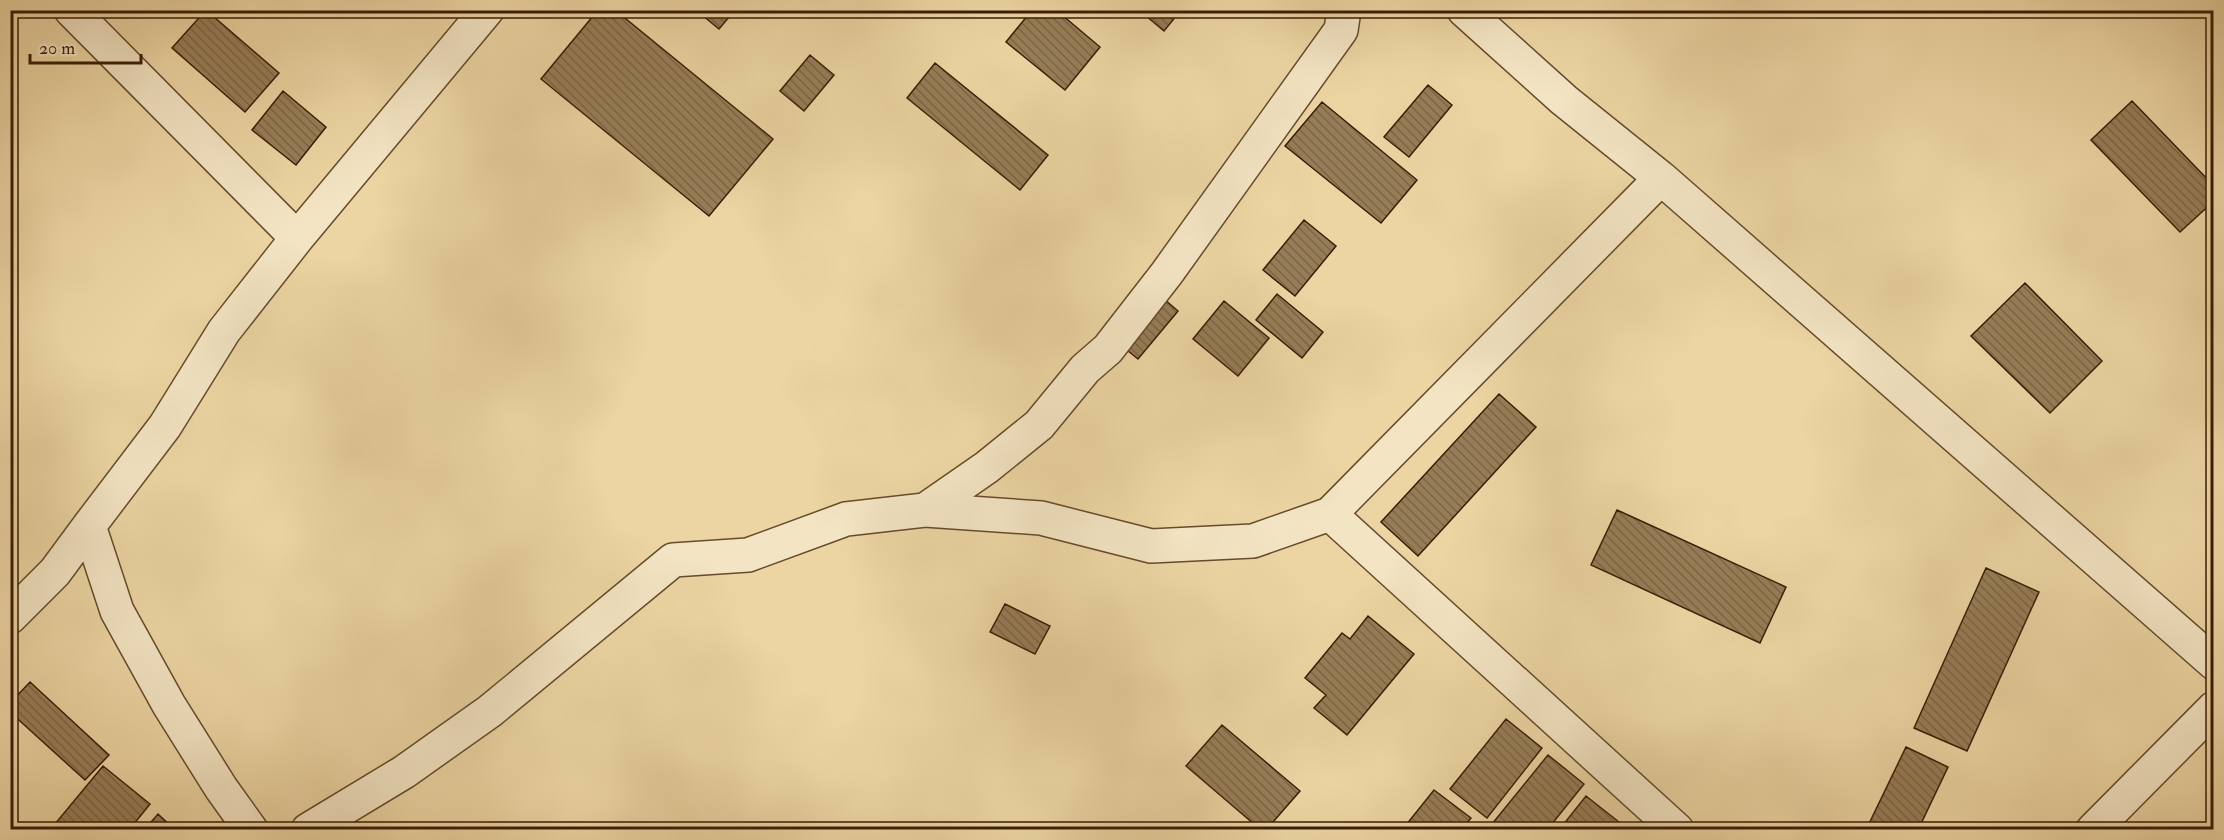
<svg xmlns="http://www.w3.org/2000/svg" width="2224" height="840" font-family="'IM FELL Double Pica',serif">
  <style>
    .building { fill: url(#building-back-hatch); stroke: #3a1d05; stroke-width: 1.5 }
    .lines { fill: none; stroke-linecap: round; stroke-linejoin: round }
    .minor-casing { stroke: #664b2c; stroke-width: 36 }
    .minor { stroke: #f3e4c3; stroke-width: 33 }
  </style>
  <defs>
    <pattern id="building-back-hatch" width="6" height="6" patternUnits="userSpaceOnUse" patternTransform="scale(1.5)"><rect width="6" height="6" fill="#977d57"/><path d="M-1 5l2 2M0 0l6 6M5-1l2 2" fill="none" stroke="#7c6646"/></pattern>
  </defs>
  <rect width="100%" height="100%" fill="#ecd5a3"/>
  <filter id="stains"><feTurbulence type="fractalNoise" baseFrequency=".00333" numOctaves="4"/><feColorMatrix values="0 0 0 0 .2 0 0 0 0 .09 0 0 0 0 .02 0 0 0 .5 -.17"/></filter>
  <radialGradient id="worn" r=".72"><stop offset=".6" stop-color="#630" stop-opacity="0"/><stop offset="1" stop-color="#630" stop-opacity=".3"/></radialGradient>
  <path class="building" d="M 206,10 L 279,73 L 245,112 L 172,48 Z
    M 598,10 L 615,10 L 773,139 L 709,216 L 541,79 Z
    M 696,10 L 735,10 L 719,29 Z
    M 1032,10 L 1056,10 L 1100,47 L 1065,90 L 1006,42 Z
    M 1139,10 L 1181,10 L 1164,31 Z
    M 1682,10 L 1694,10 L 1688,17 Z
    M 810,55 L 834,75 L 804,111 L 780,91 Z
    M 935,63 L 1048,155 L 1020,190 L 907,98 Z
    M 1428,85 L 1452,105 L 1409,157 L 1384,137 Z
    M 283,91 L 326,127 L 296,165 L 252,130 Z
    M 2132,101 L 2214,186 L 2214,201 L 2180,232 L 2091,140 Z
    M 1322,102 L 1417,180 L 1381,223 L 1285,146 Z
    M 1304,220 L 1336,246 L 1295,296 L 1263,270 Z
    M 2025,283 L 2102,361 L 2050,413 L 1971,336 Z
    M 1157,293 L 1178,311 L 1138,359 L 1117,342 Z
    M 1277,294 L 1323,332 L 1302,358 L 1256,320 Z
    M 1224,301 L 1269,338 L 1238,376 L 1193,339 Z
    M 1499,394 L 1536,427 L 1418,556 L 1381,522 Z
    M 1617,510 L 1786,587 L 1760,643 L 1591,565 Z
    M 1986,568 L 2039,592 L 1967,751 L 1914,728 Z
    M 1005,604 L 1050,626 L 1035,654 L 990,632 Z
    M 1368,616 L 1414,654 L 1347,735 L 1314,708 L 1326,695 L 1305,678 L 1342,633 L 1350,639 Z
    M 30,682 L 109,755 L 85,780 L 10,712 L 10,703 Z
    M 1506,719 L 1542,748 L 1487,818 L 1450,789 Z
    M 1222,725 L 1300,791 L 1266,830 L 1261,830 L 1186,766 Z
    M 1906,747 L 1948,767 L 1918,830 L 1866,830 Z
    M 1548,755 L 1584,784 L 1547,830 L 1498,830 L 1492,824 Z
    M 103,766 L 150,804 L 129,830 L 50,830 Z
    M 1434,790 L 1471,818 L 1461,830 L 1402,830 Z
    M 1586,796 L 1629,830 L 1559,830 Z
    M 158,814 L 175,830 L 144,830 Z"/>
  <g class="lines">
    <defs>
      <path id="minor" d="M 71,10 L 297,238
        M 1464,10 L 1564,100 L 1661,178 L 2214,663
        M 925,510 L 987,467 L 1039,425 L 1085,369 L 1108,349 L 1167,273 L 1341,30 L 1344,10
        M 1330,514 L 1677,830
        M 10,617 L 55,572 L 89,526
        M 251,830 L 221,788 L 169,705 L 117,611 L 89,526 L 165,426 L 224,331 L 297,238 L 487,10
        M 308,830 L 404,772 L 490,711 L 673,560 L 748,555 L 846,519 L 925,510 L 1041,518 L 1151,546 L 1253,541 L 1330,514 L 1661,178
        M 2093,830 L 2214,708"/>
    </defs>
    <use href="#minor" class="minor-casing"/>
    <use href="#minor" class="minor"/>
  </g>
  <rect width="2224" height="840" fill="none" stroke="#ecd5a3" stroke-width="36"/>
  <rect x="12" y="12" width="2200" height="816" fill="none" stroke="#3a1d05" stroke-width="3"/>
  <rect x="18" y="18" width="2188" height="804" fill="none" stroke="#3a1d05" stroke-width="1.5"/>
  <path d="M30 54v9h111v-9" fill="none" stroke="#3a1d05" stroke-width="3"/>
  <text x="39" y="54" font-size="18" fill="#3a1d05" stroke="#f3e4c3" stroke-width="4.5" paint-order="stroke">20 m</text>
  <rect width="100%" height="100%" filter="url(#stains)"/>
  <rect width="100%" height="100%" fill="url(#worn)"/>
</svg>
